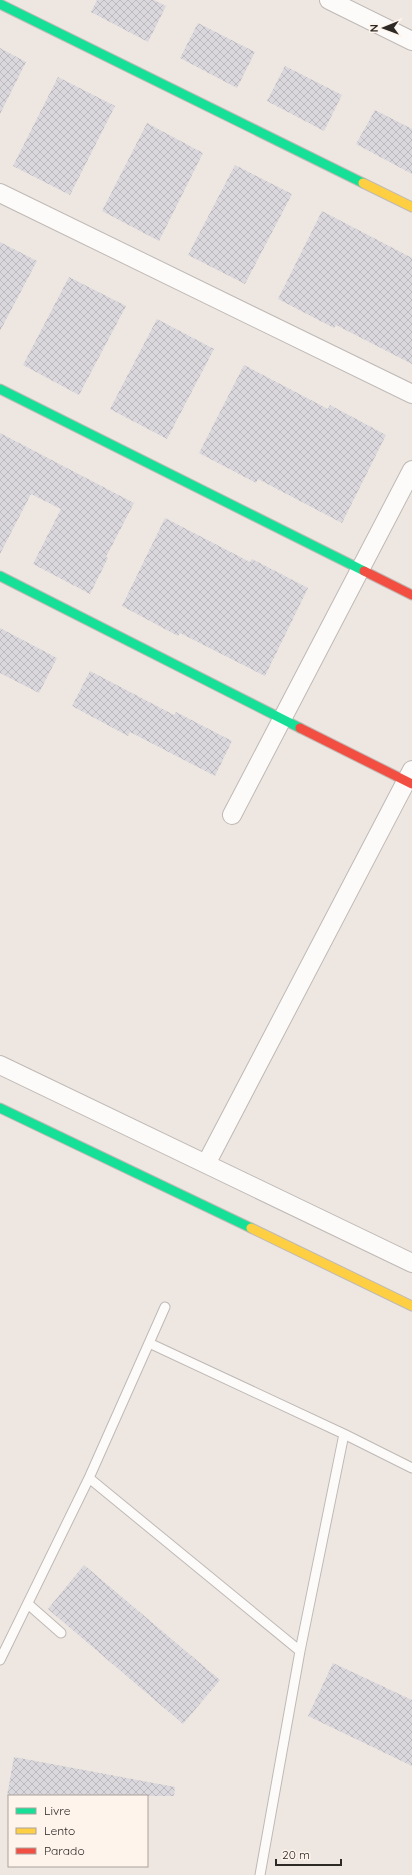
<svg xmlns="http://www.w3.org/2000/svg" width="412" height="1875" font-family="Quicksand,sans-serif">
  <style>
    .building { fill: url(#building-cross-hatch) }
    .lines { fill: none; stroke-linecap: round; stroke-linejoin: round }
    .lane-casing { stroke: #bfb9b5; stroke-width: 11 }
    .street-casing { stroke: #bfb9b5; stroke-width: 20 }
    .fast-casing { stroke: #bfb9b5; stroke-width: 11 }
    .slow-casing { stroke: #bfb9b5; stroke-width: 11 }
    .jam-casing { stroke: #bfb9b5; stroke-width: 11 }
    .lane { stroke: #fcfbfa; stroke-width: 9 }
    .street { stroke: #fcfbfa; stroke-width: 18 }
    .fast { stroke: #16e098; stroke-width: 9 }
    .slow { stroke: #ffcf43; stroke-width: 9 }
    .jam { stroke: #f24e42; stroke-width: 9 }
  </style>
  <defs>
    <pattern id="building-cross-hatch" width="8" height="8" patternUnits="userSpaceOnUse"><rect width="8" height="8" fill="#dad7dd"/><path d="M0 0l8 8M0 8l8-8" fill="none" stroke="#bbb9be"/></pattern>
  </defs>
  <rect width="100%" height="100%" fill="#eee7e1"/>
  <path class="building" d="M 97,0 L 154,0 L 166,6 L 148,42 L 91,12 Z
    M 198,23 L 255,52 L 237,88 L 180,58 Z
    M 0,48 L 26,62 L 0,114 Z
    M 285,66 L 342,95 L 324,131 L 267,101 Z
    M 58,77 L 115,106 L 70,195 L 13,166 Z
    M 375,110 L 412,129 L 412,174 L 356,144 Z
    M 147,123 L 203,153 L 159,241 L 102,211 Z
    M 235,165 L 292,194 L 245,284 L 188,255 Z
    M 322,211 L 412,258 L 412,364 L 336,325 L 334,328 L 278,299 Z
    M 0,242 L 37,261 L 0,331 Z
    M 69,277 L 126,306 L 79,395 L 23,365 Z
    M 157,319 L 214,349 L 167,439 L 110,409 Z
    M 244,365 L 328,409 L 330,405 L 386,435 L 342,523 L 258,479 L 256,483 L 199,453 Z
    M 0,433 L 134,503 L 106,557 L 108,558 L 90,594 L 33,564 L 61,509 L 31,494 L 0,554 Z
    M 165,518 L 250,562 L 252,559 L 308,588 L 265,676 L 180,633 L 178,636 L 122,606 Z
    M 0,628 L 57,658 L 39,693 L 0,673 Z
    M 90,671 L 174,715 L 176,712 L 232,741 L 215,776 L 130,732 L 128,736 L 72,706 Z
    M 84,1565 L 220,1680 L 183,1724 L 48,1609 Z
    M 333,1663 L 412,1700 L 412,1766 L 308,1716 Z
    M 14,1757 L 175,1787 L 174,1796 L 7,1796 Z"/>
  <g class="lines">
    <defs>
      <path id="lane" d="M 149,1343 L 344,1434 L 412,1468
        M 89,1478 L 300,1651
        M 28,1604 L 61,1633
        M 0,1660 L 89,1478 L 165,1307
        M 260,1875 L 300,1651 L 344,1434"/>
      <path id="street" d="M 329,0 L 412,41
        M 0,193 L 412,394
        M 232,815 L 412,470
        M 0,1065 L 412,1263
        M 206,1164 L 412,770"/>
      <path id="fast" d="M 0,4 L 363,183
        M 0,389 L 364,571
        M 0,576 L 300,728
        M 0,1108 L 251,1228"/>
      <path id="slow" d="M 363,183 L 412,207
        M 251,1228 L 412,1306"/>
      <path id="jam" d="M 364,571 L 412,595
        M 300,728 L 412,784"/>
    </defs>
    <use href="#lane" class="lane-casing"/>
    <use href="#street" class="street-casing"/>
    <use href="#fast" class="fast-casing"/>
    <use href="#slow" class="slow-casing"/>
    <use href="#jam" class="jam-casing"/>
    <use href="#lane" class="lane"/>
    <use href="#street" class="street"/>
    <use href="#fast" class="fast"/>
    <use href="#slow" class="slow"/>
    <use href="#jam" class="jam"/>
  </g>
  <rect x="8" y="1795" width="140" height="72" fill="#fef4ec" stroke="#aaa39c"/>
  <rect x="16" y="1808" width="20" height="6" fill="#16e098" stroke="#aaa39c"/>
  <text x="44" y="1815" font-size="12" fill="#2d2925">Livre</text>
  <rect x="16" y="1828" width="20" height="6" fill="#ffcf43" stroke="#aaa39c"/>
  <text x="44" y="1835" font-size="12" fill="#2d2925">Lento</text>
  <rect x="16" y="1848" width="20" height="6" fill="#f24e42" stroke="#aaa39c"/>
  <text x="44" y="1855" font-size="12" fill="#2d2925">Parado</text>
  <g transform="translate(384 28) rotate(269)" stroke="#fef4ec" stroke-width="3" paint-order="stroke">
  <path d="M0-3L7 15L0 10L-7 15Z" fill="#2d2925"/>
  <text y="-6" font-size="11" font-weight="bold" text-anchor="middle" fill="#2d2925">N</text>
  </g>
  <path d="M276 1859v6h65v-6" fill="none" stroke="#2d2925" stroke-width="2"/>
  <text x="282" y="1859" font-size="12" fill="#2d2925" stroke="#fef4ec" stroke-width="3" paint-order="stroke">20 m</text>
</svg>
